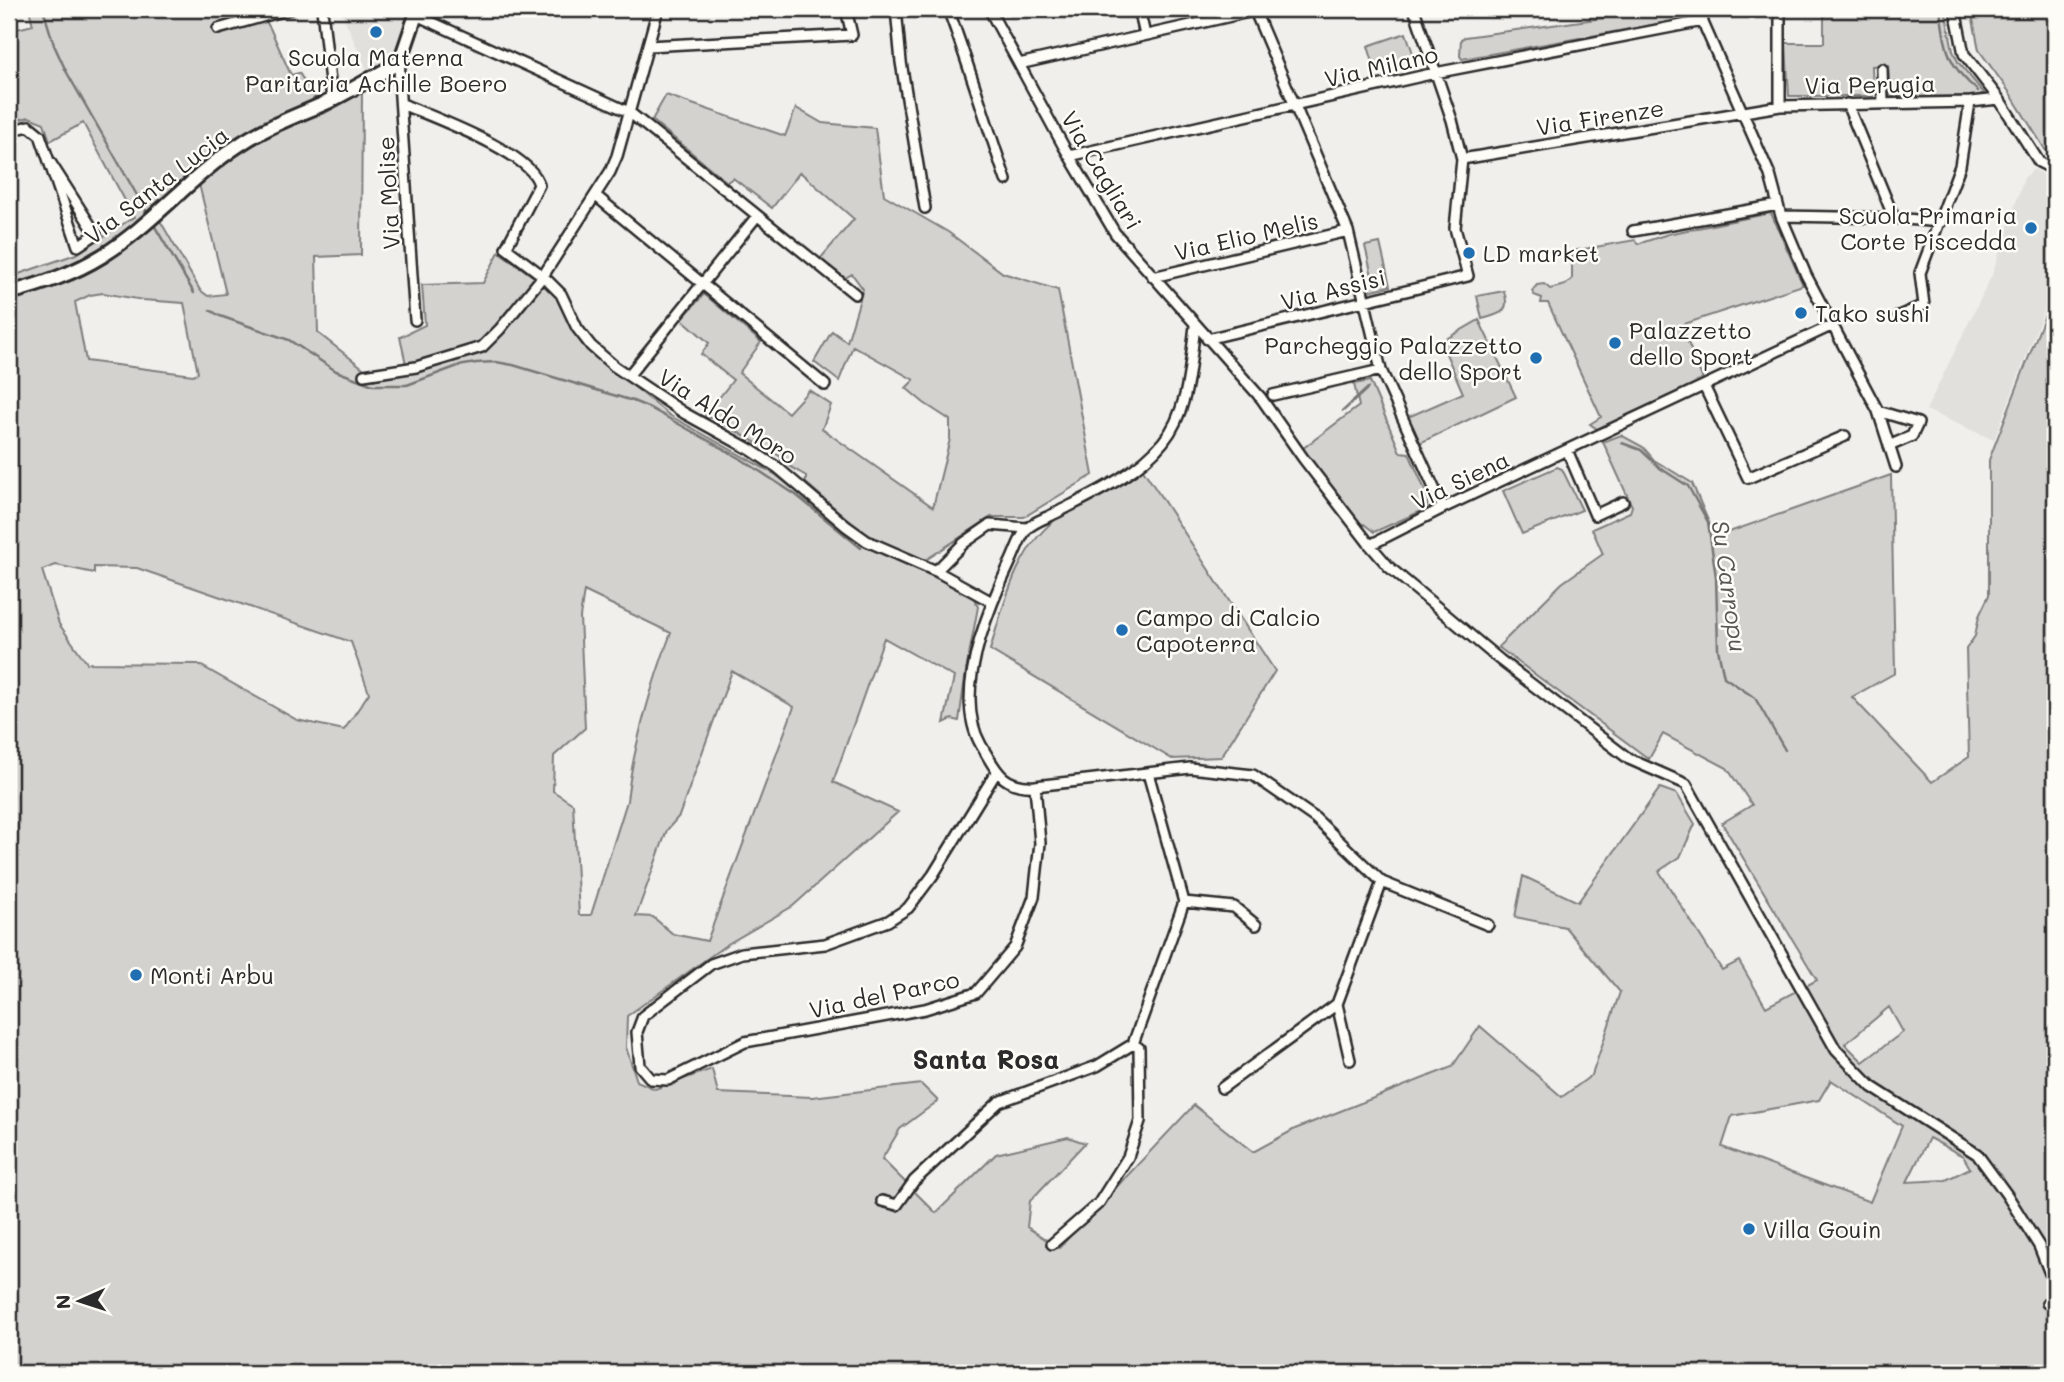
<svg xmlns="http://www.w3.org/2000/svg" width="2064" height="1382" font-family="Mali,sans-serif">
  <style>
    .built { fill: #e1e0dc }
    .green { fill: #d3d2cf; stroke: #7f7e7d; stroke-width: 2; fill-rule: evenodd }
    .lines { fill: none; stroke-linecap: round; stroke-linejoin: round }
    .stream { stroke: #777775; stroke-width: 2.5 }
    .street-casing { stroke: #2b2b2b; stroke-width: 14 }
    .secondary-casing { stroke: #2b2b2b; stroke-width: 18 }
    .street { stroke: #fdfcf7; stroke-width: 9 }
    .secondary { stroke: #fdfcf7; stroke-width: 12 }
    .poi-dot { fill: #1f6fb2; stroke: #fdfcf7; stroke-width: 2.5 }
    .labels { text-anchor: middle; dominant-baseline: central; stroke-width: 5; stroke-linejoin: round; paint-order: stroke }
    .poi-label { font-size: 23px; fill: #2b2b2b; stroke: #fdfcf7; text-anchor: start }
    .street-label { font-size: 23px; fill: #2b2b2b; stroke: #fdfcf7 }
    .water-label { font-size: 24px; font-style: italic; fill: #575756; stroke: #fdfcf7 }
    .quarter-label { font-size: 26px; font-weight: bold; fill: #2b2b2b; stroke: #fdfcf7 }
  </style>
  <rect width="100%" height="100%" fill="#f0efeb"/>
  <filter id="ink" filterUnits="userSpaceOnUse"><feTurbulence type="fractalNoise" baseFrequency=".0143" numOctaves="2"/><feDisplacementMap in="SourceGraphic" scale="14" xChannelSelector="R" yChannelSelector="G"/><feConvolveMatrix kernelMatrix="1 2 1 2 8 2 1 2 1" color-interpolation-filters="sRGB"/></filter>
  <g filter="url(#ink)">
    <path class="built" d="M 340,9 L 408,9 L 396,55 L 367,70 Z
      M 2034,169 L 2055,182 L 2055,281 L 1994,440 L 1926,410 L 1992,275 L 2024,178 Z"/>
    <path class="green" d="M 29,9 L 262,9 L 260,12 L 270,28 L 291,75 L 299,73 L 317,101 C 286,111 257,123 230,141 C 181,174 144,223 95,255 C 71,270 42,277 15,286 L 13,276 L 76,254 L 134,217 L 83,123 L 50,141 L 44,123 L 29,117 L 9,122 L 9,31 L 33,25 Z
      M 1668,9 L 1688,9 L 1692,18 L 1462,59 L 1460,56 L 1461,39 L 1465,37 Z
      M 1824,9 L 1945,9 L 1953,51 L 1958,62 L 1984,93 L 1977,96 L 1890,97 L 1888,65 L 1872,66 L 1873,96 L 1789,96 L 1786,43 L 1824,43 Z
      M 1971,9 L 2055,9 L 2055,155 L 2046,151 L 2010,93 L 1979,50 Z
      M 1406,33 L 1414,56 L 1375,69 L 1368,46 Z
      M 362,91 L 361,255 L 316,257 L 318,333 L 368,372 L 367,378 L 372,380 L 408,373 L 400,337 L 425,325 L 422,285 L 483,283 L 499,252 L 555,292 L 582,344 L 669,415 L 776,475 L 865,546 L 965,591 L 973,596 L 978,607 L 966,671 L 959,721 L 952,719 L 944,723 L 954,677 L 884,638 L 833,782 L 898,812 L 793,906 L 726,945 L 627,1016 L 626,1047 L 637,1081 L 655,1089 L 712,1069 L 718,1093 L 812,1097 L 921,1084 L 938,1101 L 900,1129 L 882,1159 L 936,1213 L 996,1154 L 1068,1137 L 1085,1143 L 1030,1201 L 1027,1227 L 1059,1248 L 1194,1105 L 1253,1152 L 1295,1129 L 1452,1067 L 1480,1026 L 1562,1097 L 1592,1075 L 1620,992 L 1565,927 L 1515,917 L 1523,876 L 1578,902 L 1660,788 L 1677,794 L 1695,824 L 1680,857 L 1659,871 L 1722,970 L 1739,961 L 1766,1007 L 1817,980 L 1722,823 L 1752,805 L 1727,768 L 1663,734 L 1649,759 L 1498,647 L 1562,583 L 1603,554 L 1592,529 L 1630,512 L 1632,506 L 1603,442 L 1621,435 L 1643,447 L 1654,460 L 1692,483 L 1715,537 L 1891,475 L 1895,673 L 1852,697 L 1932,782 L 1969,757 L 1966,649 L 1975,636 L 1979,616 L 1989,595 L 1989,460 L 2055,289 L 2055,1373 L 9,1373 L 9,299 L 65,282 L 110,257 L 158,217 L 200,290 L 208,296 L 226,294 L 198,180 L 272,133 L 306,118 L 325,113 ZM 103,293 L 143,300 L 184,303 L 198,373 L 193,375 L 86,361 L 75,302 L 90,295 ZM 56,565 L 94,573 L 94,567 L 137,568 L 351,642 L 369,693 L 344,730 L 297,720 L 198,664 L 87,663 L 59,624 L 42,570 ZM 584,591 L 671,633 C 652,682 633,748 627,801 L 591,915 L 579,915 L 573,804 L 553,791 L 554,756 L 585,728 L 580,617 ZM 732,671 L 794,707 L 707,941 L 673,934 L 653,917 L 636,916 L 667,830 L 679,816 ZM 1889,1007 L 1903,1032 L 1863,1062 L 1845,1044 ZM 1831,1080 L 1902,1126 L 1870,1202 L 1722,1147 L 1732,1116 L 1819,1100 ZM 1929,1138 L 1963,1156 L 1970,1168 L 1946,1180 L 1907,1182 Z
      M 666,95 L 785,136 L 796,108 L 822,123 L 875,128 L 884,195 L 948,232 L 1003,273 L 1058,290 L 1093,475 L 1024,517 L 991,517 L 924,561 L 867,536 L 806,483 L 806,476 L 781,461 L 781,457 L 713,418 L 704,417 L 733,380 L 701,354 L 709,343 L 682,319 L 704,294 L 761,342 L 739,373 L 788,413 L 809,390 L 831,405 L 822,429 L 933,507 L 950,439 L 950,420 L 924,403 L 906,388 L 914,380 L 853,346 L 839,381 L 814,362 L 832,331 L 847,342 L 863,289 L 852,274 L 845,278 L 820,259 L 854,219 L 800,172 L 772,208 L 733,178 L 727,182 L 652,120 Z
      M 1771,213 L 1803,285 L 1681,325 L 1703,380 L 1597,429 L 1590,424 L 1601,417 L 1548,303 L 1541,303 L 1542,298 L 1534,295 L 1532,291 L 1537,285 L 1544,284 L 1550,289 L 1565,285 L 1572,279 L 1572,251 L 1635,240 L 1638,244 L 1668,234 Z
      M 1380,243 L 1390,286 L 1368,291 L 1366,282 L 1373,280 L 1365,246 Z
      M 1504,291 C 1511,313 1500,314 1482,319 L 1477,296 Z
      M 1479,320 L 1516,397 L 1420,443 L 1408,417 L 1463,393 L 1441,342 Z
      M 1370,381 L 1400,452 L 1409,453 L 1429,499 L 1426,509 L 1374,532 L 1364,524 L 1361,525 L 1316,471 L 1302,449 L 1359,406 L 1354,384 Z
      M 1557,467 L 1562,469 L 1582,510 L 1522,534 L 1503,491 Z
      M 1142,468 L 1275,671 L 1221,757 L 1172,759 L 990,650 C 1004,603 1018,543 1062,515 C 1077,505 1095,499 1111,490 C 1121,484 1132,476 1142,468 Z"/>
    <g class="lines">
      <path class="stream" d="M 43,9 L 54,45 L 66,71 L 146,211
        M 1940,9 C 1946,49 1946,64 1978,91
        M 154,225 L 194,293
        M 210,310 L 220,316 L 289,340 L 336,371 L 373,385 L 407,385 L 458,366 L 476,363 L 496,362 L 513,365 L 633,401 L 650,408 L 738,457 L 796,495 L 861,548
        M 1343,411 L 1368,388
        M 1622,443 L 1641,450 L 1660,468 L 1688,486 L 1708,522 L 1716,577 L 1718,649 L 1724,677 L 1755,698 L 1785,750"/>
      <defs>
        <path id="street" d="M 322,9 L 332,100
          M 896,9 L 901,62 L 925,208
          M 948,9 C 969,65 986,123 1006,180
          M 989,9 L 1064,147 L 1115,233 L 1261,398 L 1303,458 L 1370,545 L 1389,567 L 1500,660 L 1629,759 L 1686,784 L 1836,1050 L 1872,1087 L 1977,1154 L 2007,1195 L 2039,1246 L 2055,1286
          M 1139,9 L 1145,35
          M 1254,9 L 1348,231 L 1381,370 L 1443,508
          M 1697,9 L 1770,175 L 1781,216 L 1806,275 L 1878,411
          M 1955,9 L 1964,54 L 1999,99 L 2039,162 L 2055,170
          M 416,15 L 629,112 L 855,294
          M 218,29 L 290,9
          M 648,46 L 852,35 L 846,9
          M 400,62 L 399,82 L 415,320
          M 1019,64 L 1262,9
          M 1882,69 L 1883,103
          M 402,104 C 432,117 533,153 539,185 L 506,248 L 543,276 L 561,294 L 577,328 L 591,346 L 614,366 L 684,413 L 751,450 L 778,468 L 846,526 L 867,541 L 936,571 L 992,602
          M 1847,104 L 1894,218
          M 1780,106 L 1780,9
          M 9,131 L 29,126 L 40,135 L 78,246 L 96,234 L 50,162
          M 1069,156 L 1435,73 L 1703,21
          M 1462,159 L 1780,106 L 1970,102 L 1999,99
          M 596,196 L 825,385
          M 1781,216 L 1894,218 L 1941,222
          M 1633,231 L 1778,205
          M 1153,277 L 1348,231
          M 1899,316 L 1924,305 L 1920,273 L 1960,166 L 1970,102
          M 1195,326 C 1190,364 1189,411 1163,442 C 1137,474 1095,493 1058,512 C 1049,517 1032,522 1026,530 C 1019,539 1015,553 1010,563 C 987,611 952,695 981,745 C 996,770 1002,788 1035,786 L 1190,768 L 1253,775 L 1315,818 L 1382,882 L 1488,925
          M 1207,339 L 1468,276 L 1455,228 L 1462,159 L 1452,120 L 1414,9
          M 364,375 L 416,367 L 482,347 L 500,329 L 543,276 L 610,172 L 617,156 L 658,9
          M 629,375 L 757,216
          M 1704,386 L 1748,478 L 1845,436
          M 1273,395 L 1381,370
          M 1889,446 L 1912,436 L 1918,423 L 1878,411 L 1896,467
          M 1567,450 L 1595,515 L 1623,502
          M 1370,545 L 1443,508 L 1833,325
          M 936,571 L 964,543 L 990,525 L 1027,528
          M 997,771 L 933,875 L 908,908 L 888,921 L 825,944 L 742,953 L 711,964 L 643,1016 L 637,1032 L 640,1066 L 651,1079 L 668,1080 L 745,1042 L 925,1009 L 976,993 L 1015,947 L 1034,897 L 1040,843 L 1035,786
          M 1184,902 L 1234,907 L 1256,925
          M 1337,1004 L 1350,1060
          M 1222,1088 L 1337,1004 L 1382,882
          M 882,1201 L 897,1205 L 914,1181 L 999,1102 L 1097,1066 L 1133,1044 L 1184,902 L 1148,773
          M 1052,1244 L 1099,1203 L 1128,1157 L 1140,1121 L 1139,1048 L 1133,1044
          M 2047,1303 L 2055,1303"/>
        <path id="secondary" d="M 9,293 C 42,284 73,274 102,256 C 152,225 190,177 239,145 C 267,126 299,115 330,101 C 354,89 377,75 400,62 L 418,9"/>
      </defs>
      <use href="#street" class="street-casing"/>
      <use href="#secondary" class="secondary-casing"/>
      <use href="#street" class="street"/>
      <use href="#secondary" class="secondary"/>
    </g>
  </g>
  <g class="poi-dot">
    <circle cx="376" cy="32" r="7"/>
    <circle cx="2031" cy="228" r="7"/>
    <circle cx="1469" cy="253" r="7"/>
    <circle cx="1801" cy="313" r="7"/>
    <circle cx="1615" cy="343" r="7"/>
    <circle cx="1536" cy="358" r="7"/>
    <circle cx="1122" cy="630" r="7"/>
    <circle cx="136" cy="975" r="7"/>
    <circle cx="1749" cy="1229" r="7"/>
  </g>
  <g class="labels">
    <g class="poi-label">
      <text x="376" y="57" text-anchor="middle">Scuola Materna<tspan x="376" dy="26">Paritaria Achille Boero</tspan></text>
      <text x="2017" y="215" text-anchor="end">Scuola Primaria<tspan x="2017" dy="26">Corte Piscedda</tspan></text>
      <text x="1483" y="253">LD market</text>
      <text x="1815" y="313">Tako sushi</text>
      <text x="1629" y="330">Palazzetto<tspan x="1629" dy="26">dello Sport</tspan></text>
      <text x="1522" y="345" text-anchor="end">Parcheggio Palazzetto<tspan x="1522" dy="26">dello Sport</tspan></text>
      <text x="1136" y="617">Campo di Calcio<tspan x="1136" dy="26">Capoterra</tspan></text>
      <text x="150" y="975">Monti Arbu</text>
      <text x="1763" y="1229">Villa Gouin</text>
    </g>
    <g class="street-label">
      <text transform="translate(1381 66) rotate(-13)">Via Milano</text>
      <text transform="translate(1870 84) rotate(-1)">Via Perugia</text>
      <text transform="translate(1600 117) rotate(-9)">Via Firenze</text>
      <text transform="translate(1102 170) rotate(59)">Via Cagliari</text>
      <text transform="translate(156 185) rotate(-38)">Via Santa Lucia</text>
      <text transform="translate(388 193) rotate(-93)">Via Molise</text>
      <text transform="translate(1246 236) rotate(-13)">Via Elio Melis</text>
      <text transform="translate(1333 289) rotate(-14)">Via Assisi</text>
      <text transform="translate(728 416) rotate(32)">Via Aldo Moro</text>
      <text transform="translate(1460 480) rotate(-26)">Via Siena</text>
      <text transform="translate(884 994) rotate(-12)">Via del Parco</text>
    </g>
    <g class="water-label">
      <text transform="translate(1730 586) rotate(82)">Su Carropu</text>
    </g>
    <g class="quarter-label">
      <text x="986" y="1059">Santa Rosa</text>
    </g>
  </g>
  <rect width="2064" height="1382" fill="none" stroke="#fdfcf7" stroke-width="35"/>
  <rect x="18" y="18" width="2029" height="1347" fill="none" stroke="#2b2b2b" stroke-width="2.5" filter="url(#ink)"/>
  <g transform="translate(80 1301) rotate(267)" stroke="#fdfcf7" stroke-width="5" paint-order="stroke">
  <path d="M0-5L12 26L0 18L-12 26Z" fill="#2b2b2b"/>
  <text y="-10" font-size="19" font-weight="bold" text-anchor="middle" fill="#2b2b2b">N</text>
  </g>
</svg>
